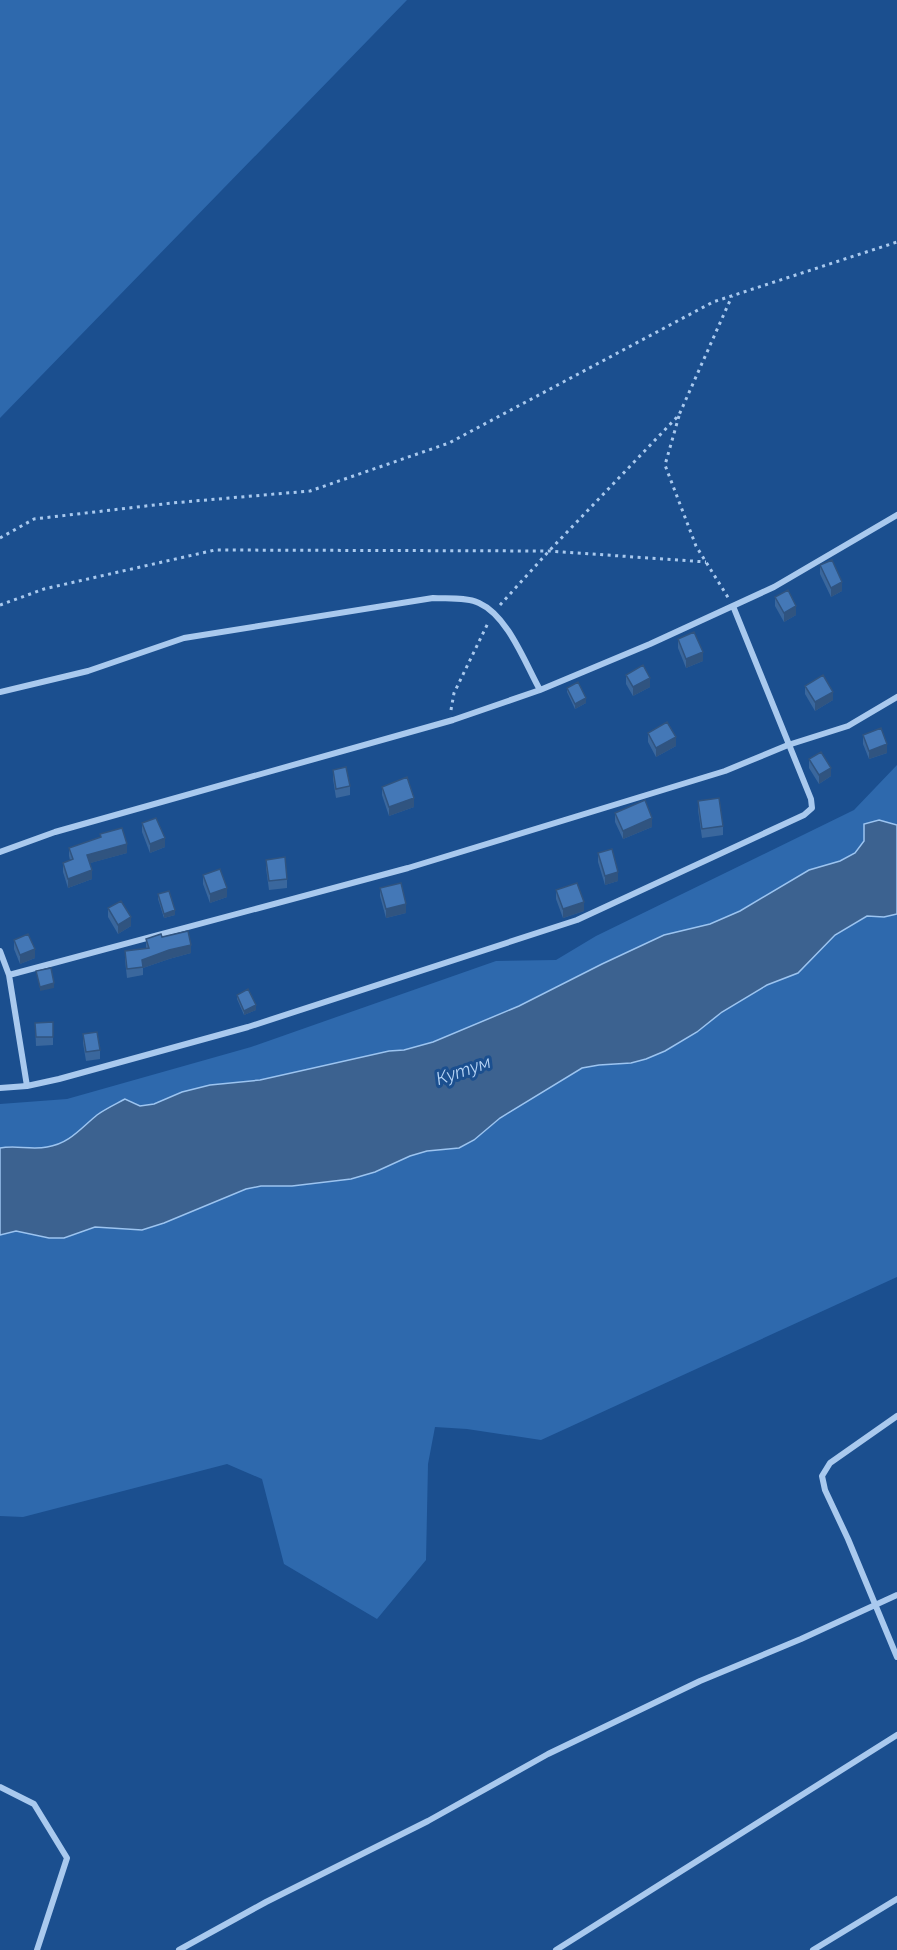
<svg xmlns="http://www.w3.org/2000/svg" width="897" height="1950" font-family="Raleway,sans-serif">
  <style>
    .green { fill: #2e69ad }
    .water { fill: #3c6290; stroke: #9cc4f0; stroke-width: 1.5 }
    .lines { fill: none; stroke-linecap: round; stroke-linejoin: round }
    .path { stroke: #a9c9ee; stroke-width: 3; stroke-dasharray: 3 4.5; stroke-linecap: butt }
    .street { stroke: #a9c9ee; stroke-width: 6 }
    .wall { fill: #3a679d }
    .shaded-wall { fill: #305480 }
    .building { fill: #4478b7; stroke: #305480; stroke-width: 1.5 }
    .labels { text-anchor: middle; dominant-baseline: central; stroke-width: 6; stroke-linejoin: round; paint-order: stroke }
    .water-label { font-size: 18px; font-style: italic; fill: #b5d3f5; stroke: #1b4f8f }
  </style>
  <rect width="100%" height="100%" fill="#1b4f8f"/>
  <path class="green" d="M 0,0 L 407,0 L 0,418 Z
    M 897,765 L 897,825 L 879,820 L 855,853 L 840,861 L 809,870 L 740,911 L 710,924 L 664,935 L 519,1006 L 433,1042 L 404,1050 L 389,1051 L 260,1080 L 210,1085 L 182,1092 L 154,1104 L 98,1114 L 75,1136 L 61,1144 L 45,1148 L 11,1146 L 0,1148 L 0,1104 L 67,1099 L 251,1047 L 496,961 L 556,960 L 596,936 L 854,810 Z
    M 897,914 L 897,1277 L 541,1440 L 467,1429 L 435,1427 L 428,1464 L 426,1560 L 377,1619 L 284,1564 L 262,1479 L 227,1464 L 23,1517 L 0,1516 L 0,1235 L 16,1231 L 49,1238 L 64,1238 L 95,1227 L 142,1230 L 164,1223 L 246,1189 L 261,1186 L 292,1186 L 351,1179 L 375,1172 L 410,1156 L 427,1151 L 459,1148 L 474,1140 L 500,1118 L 582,1068 L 599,1065 L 631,1063 L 646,1059 L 665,1051 L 697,1032 L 722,1012 L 767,985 L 798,973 L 835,935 L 867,916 L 884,917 Z"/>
  <path class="water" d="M 879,820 L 897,825 L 897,914 L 884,917 L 867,916 L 835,935 L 798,973 L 767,985 L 722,1012 L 697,1032 L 665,1051 L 646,1059 L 631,1063 L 599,1065 L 582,1068 L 500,1118 L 474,1140 L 459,1148 L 427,1151 L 410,1156 L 375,1172 L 351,1179 L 292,1186 L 261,1186 L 246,1189 L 164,1223 L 142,1230 L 95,1227 L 64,1238 L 49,1238 L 16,1231 L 0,1235 L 0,1148 C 16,1145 31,1150 47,1147 C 69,1144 81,1128 97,1115 C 105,1109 116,1104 125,1099 L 140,1106 L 154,1104 L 182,1092 L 210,1085 L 260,1080 L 389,1051 L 404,1050 L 433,1042 L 519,1006 L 602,964 L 664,935 L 710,924 L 740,911 L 809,870 L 840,861 L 855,853 L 864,841 L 864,824 Z"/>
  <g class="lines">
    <path class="path" d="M 679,416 L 665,465 L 696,546 L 729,599
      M 0,538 L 34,519 L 172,503 L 310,491 L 449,443 L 713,302 L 897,242
      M 0,605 L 44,589 L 215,550 L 549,551 L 706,562
      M 500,605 L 549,551 L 679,415 L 732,296
      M 451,710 L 454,693 L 488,623"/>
    <path class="street" d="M 0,692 L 88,671 L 184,638 L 433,598 C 447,599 466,597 479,603 C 508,616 525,663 540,690
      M 0,852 L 55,832 L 453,720 L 540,690 L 650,644 L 774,587 L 897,515
      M 0,951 L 9,975 L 27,1086
      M 9,975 L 408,868 L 725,771 L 788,745 L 848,726 L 897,697
      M 0,1088 L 27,1086 L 59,1079 L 248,1027 L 577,920 L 804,815 L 812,808 L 811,799 L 733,606
      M 897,1416 L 830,1463 L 822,1476 L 825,1490 L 848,1539 L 897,1657
      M 0,1787 L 34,1804 L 67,1858 L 37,1950
      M 179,1950 L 266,1902 L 428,1821 L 548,1754 L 700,1681 L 801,1639 L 897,1595
      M 556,1950 L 897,1735
      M 813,1950 L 897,1899"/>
  </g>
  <path class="wall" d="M 820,565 L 842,591 L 831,597 L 820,574 Z
    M 775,597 L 796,615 L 784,622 L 775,606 Z
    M 678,639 L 703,661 L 686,668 L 678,648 Z
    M 626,675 L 650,687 L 633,696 L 626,684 Z
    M 805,686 L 833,700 L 815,711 L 805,694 Z
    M 567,688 L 586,703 L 575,709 L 567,692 Z
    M 648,733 L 676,746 L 656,757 L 648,742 Z
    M 863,735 L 887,753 L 869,759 L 863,744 Z
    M 809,759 L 831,776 L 819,784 L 809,768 Z
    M 333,770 L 350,786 L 350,795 L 336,798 L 333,779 Z
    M 382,787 L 414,807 L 389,816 L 382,795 Z
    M 698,801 L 723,826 L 723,835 L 702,838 L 698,810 Z
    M 615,813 L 652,827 L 623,839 L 615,822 Z
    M 142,823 L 165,847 L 150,853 L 142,832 Z
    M 100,834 L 127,853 L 90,863 L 92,879 L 68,888 L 63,872 L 63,863 L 70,860 L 69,856 L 69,848 L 100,837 Z
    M 598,853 L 618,881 L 605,885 L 598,862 Z
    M 266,860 L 287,879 L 287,888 L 269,890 L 266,868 Z
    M 203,875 L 227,897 L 210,903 L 203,884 Z
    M 380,888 L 406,913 L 386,918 L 380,896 Z
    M 556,890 L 584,911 L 563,918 L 556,899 Z
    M 158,894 L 175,915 L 164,918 L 158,899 Z
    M 108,908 L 131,926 L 118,934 L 108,917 Z
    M 162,937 L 191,953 L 169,959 L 143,968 L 143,975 L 127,978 L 125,960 L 125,951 L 146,948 L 146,939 Z
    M 14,940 L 35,958 L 20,964 L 14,949 Z
    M 237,995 L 256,1010 L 244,1015 L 237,999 Z
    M 53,1022 L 53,1045 L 36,1046 L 35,1023 Z
    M 83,1034 L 100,1050 L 100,1059 L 86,1061 L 83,1043 Z"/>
  <path class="shaded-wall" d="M 842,582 L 842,591 L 831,597 L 831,588 Z
    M 796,606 L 796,615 L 784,622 L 784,613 Z
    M 703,652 L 703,661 L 686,668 L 686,659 Z
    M 650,678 L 650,687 L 633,696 L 633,687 Z
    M 833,692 L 833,700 L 815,711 L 815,702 Z
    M 586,698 L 586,703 L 575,709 L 575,704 Z
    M 676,737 L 676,746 L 656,757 L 656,748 Z
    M 887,744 L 887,753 L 869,759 L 869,751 Z
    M 831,768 L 831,776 L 819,784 L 819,775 Z
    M 414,798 L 414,807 L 389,816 L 389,807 Z
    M 652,818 L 652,827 L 623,839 L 623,831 Z
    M 165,838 L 165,847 L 150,853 L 150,844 Z
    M 127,844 L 127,853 L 87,864 L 87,855 Z
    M 92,870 L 92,879 L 68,888 L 68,879 Z
    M 618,872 L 618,881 L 605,885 L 605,876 Z
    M 227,888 L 227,897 L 210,903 L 210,894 Z
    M 584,902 L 584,911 L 563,918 L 563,909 Z
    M 406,904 L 406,913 L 386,918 L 386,909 Z
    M 175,910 L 175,915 L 164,918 L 164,914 Z
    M 131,917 L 131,926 L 118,934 L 118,925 Z
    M 191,945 L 191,953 L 169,959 L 143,968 L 142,960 L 169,950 Z
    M 35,949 L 35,958 L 20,964 L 20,955 Z
    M 54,983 L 54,988 L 40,991 L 40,987 Z
    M 256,1005 L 256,1010 L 244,1015 L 244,1011 Z"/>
  <path class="building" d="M 832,560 L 842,582 L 831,588 L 820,565 Z
    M 788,590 L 796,606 L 784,613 L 775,597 Z
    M 694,632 L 703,652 L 686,659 L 678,639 Z
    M 643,665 L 650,678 L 633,687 L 626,675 Z
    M 823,675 L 833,692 L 815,702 L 805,686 Z
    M 578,682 L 586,698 L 575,704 L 567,688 Z
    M 667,722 L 676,737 L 656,748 L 648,733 Z
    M 881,728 L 887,744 L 869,751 L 863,735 Z
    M 821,752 L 831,768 L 819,775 L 809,759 Z
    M 346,767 L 350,786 L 336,789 L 333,770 Z
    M 407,777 L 414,798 L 389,807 L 382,787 Z
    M 719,798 L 723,826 L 702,829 L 698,801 Z
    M 645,800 L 652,818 L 623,831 L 615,813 Z
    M 156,818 L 165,838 L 150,844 L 142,823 Z
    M 122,828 L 127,844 L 87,855 L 92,870 L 68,879 L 63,863 L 73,859 L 69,848 L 101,837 L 100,834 Z
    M 612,849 L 618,872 L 605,876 L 598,853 Z
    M 285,857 L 287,879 L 269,881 L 266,860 Z
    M 220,869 L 227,888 L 210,894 L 203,875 Z
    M 401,883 L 406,904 L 386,909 L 380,888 Z
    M 577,883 L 584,902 L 563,909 L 556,890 Z
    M 169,891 L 175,910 L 164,914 L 158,894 Z
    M 121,901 L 131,917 L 118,925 L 108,908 Z
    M 188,931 L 191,945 L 169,950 L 142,960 L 143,967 L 127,969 L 125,951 L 149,948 L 146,939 L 161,934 L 162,937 Z
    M 28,934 L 35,949 L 20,955 L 14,940 Z
    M 51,968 L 54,983 L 40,987 L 36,971 Z
    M 248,989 L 256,1005 L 244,1011 L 237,995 Z
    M 53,1022 L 53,1037 L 36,1037 L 35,1023 Z
    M 97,1032 L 100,1050 L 86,1052 L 83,1034 Z"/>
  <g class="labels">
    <g class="water-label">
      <text transform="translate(463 1070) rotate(-19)">Кутум</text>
    </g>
  </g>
</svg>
